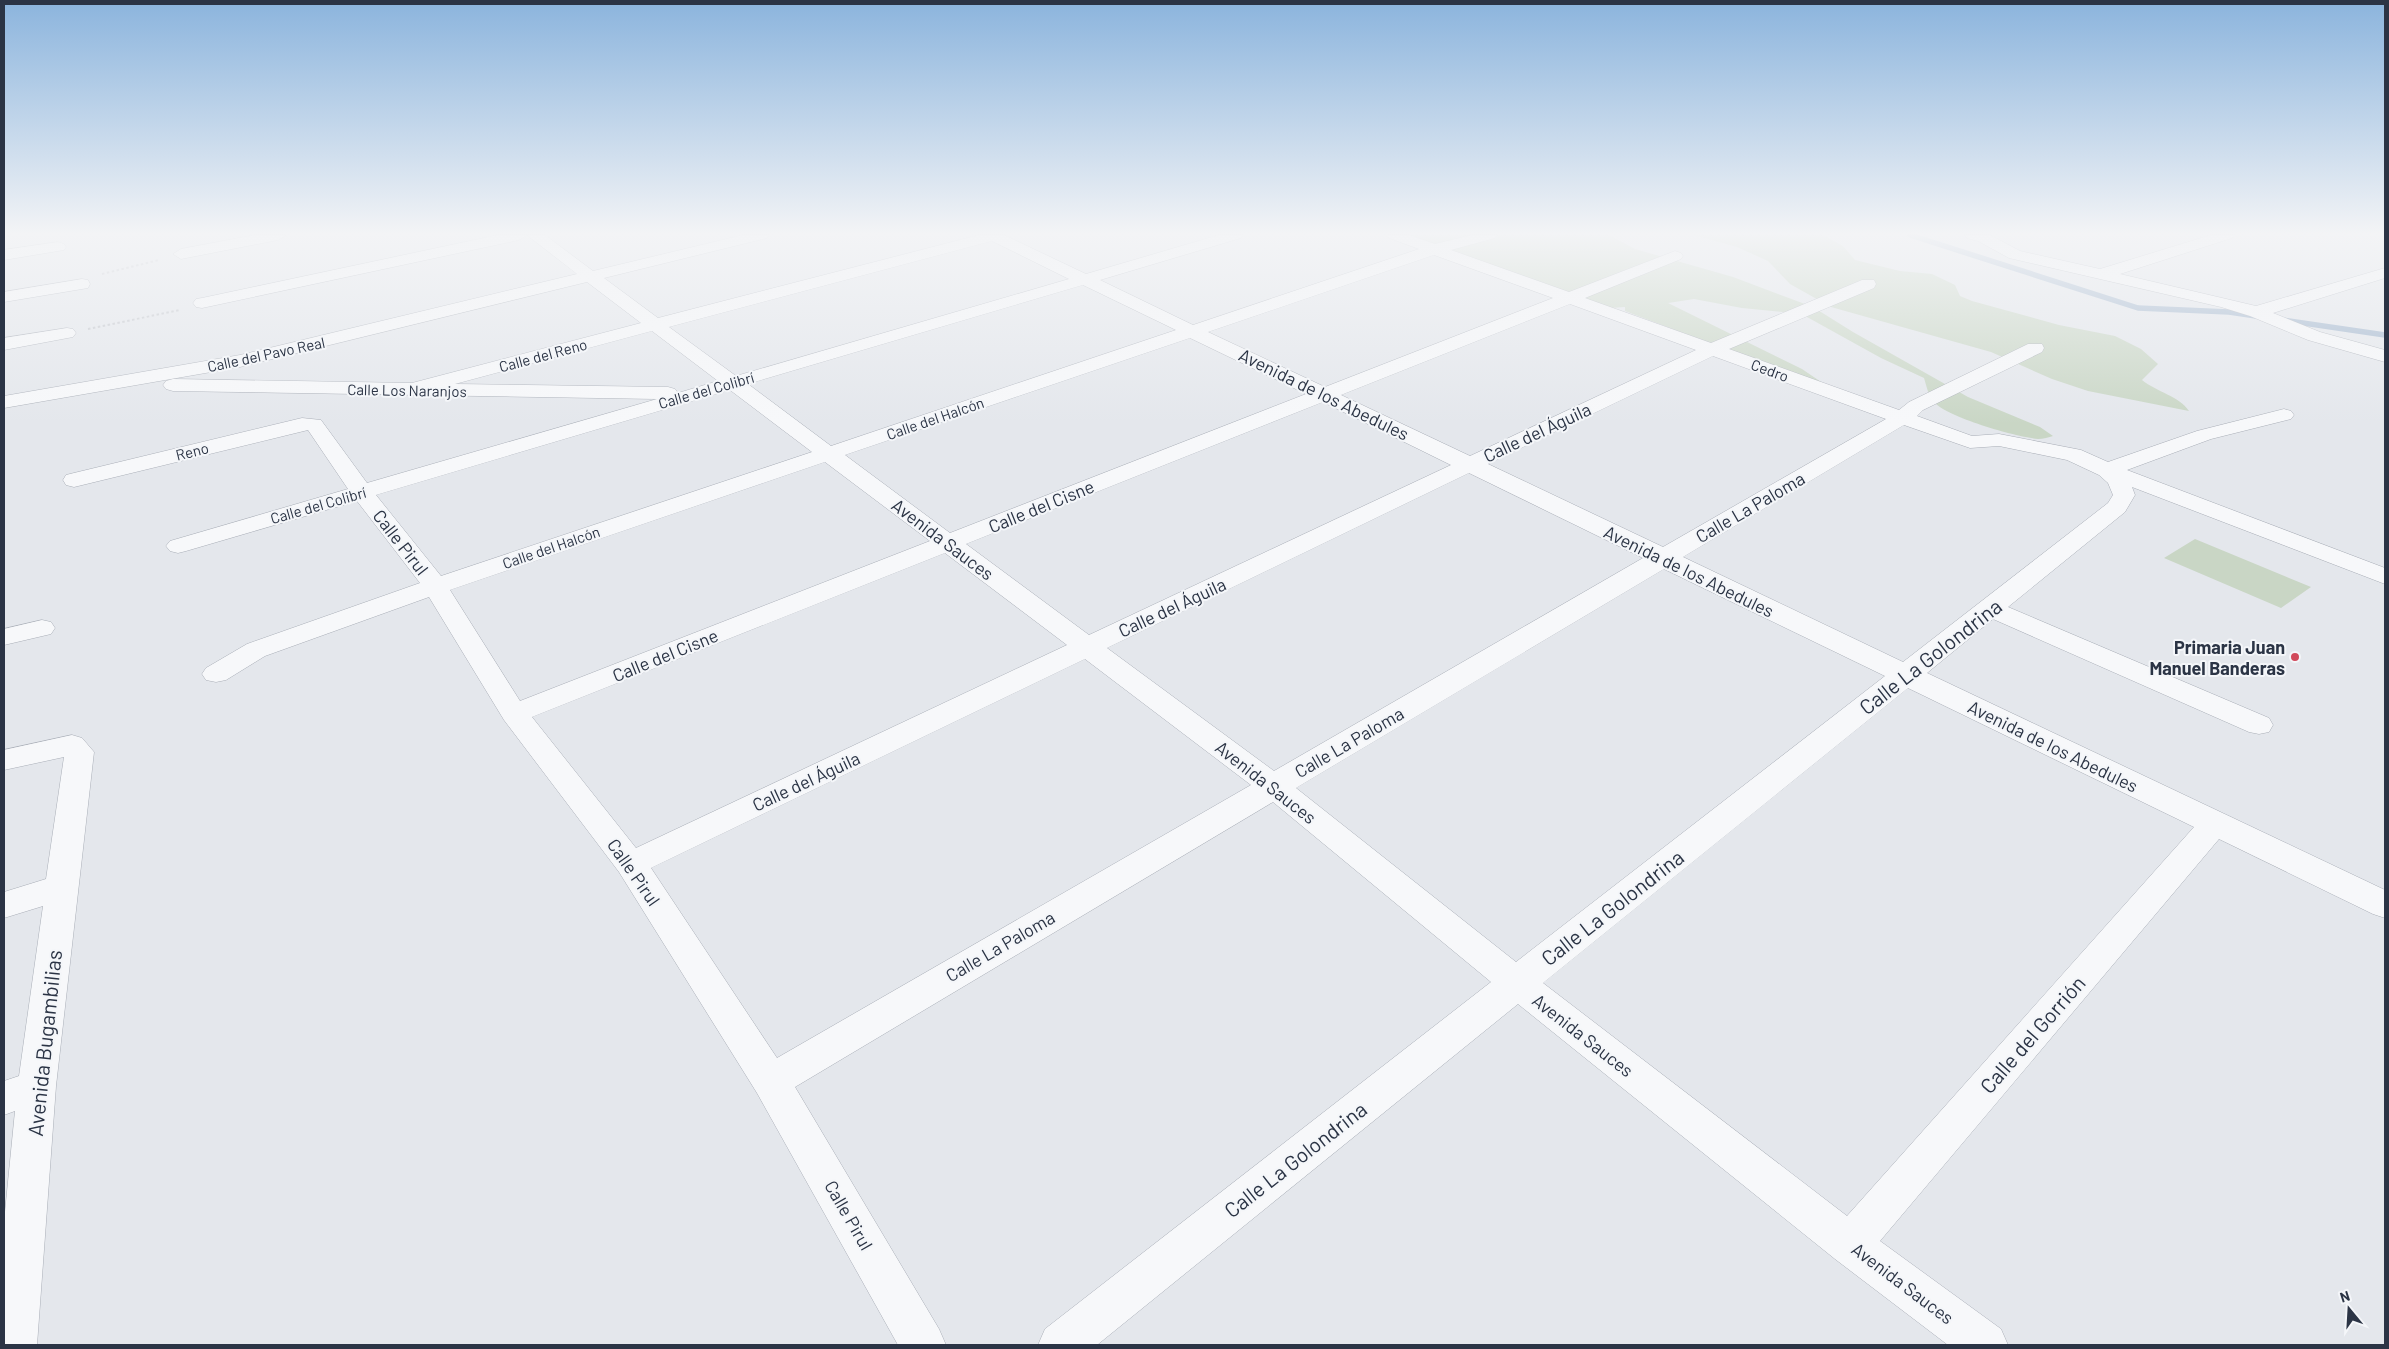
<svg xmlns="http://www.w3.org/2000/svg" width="2389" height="1349" font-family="Barlow,sans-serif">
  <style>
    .green { fill: #c9d6c5 }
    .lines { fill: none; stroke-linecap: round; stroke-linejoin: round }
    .stream { stroke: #9fb4cc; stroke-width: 5.5 }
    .minor-casing { stroke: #a9aeb7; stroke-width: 1 }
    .path { stroke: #c2c5cb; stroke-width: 2; stroke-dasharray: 2.5 2.5; stroke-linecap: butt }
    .minor { fill: #f7f8fa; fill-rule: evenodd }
    .poi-dot { fill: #d1495b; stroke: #f4f6f9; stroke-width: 2 }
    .labels { text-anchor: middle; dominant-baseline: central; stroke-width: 4; stroke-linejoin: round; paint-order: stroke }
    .far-street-label { font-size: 15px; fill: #2b3445; stroke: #f4f6f9 }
    .street-label { font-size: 18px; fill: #2b3445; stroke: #f4f6f9 }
    .poi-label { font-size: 18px; font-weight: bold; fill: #2b3445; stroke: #f4f6f9; text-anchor: end }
    .near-street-label { font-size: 21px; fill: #2b3445; stroke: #f4f6f9 }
  </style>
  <rect width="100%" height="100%" fill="#e4e7ec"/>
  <path class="green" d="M 1408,235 L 1609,235 L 1635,249 L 1733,277 L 1813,307 L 1853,332 L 1968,397 L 2040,427 L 2053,436 C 2049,437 2043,439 2038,439 C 2017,437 1944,417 1932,400 C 1928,394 1926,384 1924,378 L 1881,358 L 1807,317 L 1792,313 L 1742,308 L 1694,299 L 1668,303 L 1802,369 L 1833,390 L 1625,311 L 1625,307 L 1610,308 L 1421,242 Z
    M 1694,235 L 1823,235 L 1843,246 L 1855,260 L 1900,271 L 1932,274 L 1955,285 L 1960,296 L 1972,301 L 2059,325 L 2115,336 L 2141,349 L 2158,364 L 2142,380 C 2157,392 2179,396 2189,411 L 2088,391 L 2052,379 L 1991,352 L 1831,307 L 1790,284 L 1768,261 L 1737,247 Z
    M 2195,539 L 2311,587 L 2281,608 L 2164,558 Z"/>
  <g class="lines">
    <path class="stream" d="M 1910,235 L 2138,308 L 2229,312 L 2256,316
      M 2282,320 L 2385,335"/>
    <defs>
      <path id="minor" d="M 255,235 L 286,235 L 278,240 L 181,259 L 173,254 L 181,249 Z
        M 498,235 L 527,235 L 519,240 L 202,308 L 196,307 L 193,303 L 196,299 L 202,298 Z
        M 527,235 L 545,235 L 593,271 L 743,235 L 769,235 L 767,238 L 604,278 L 658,318 L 979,235 L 1004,235 L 1086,274 L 1219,235 L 1243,235 L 1241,238 L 1100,280 L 1193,325 L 1419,249 L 1389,238 L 1387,235 L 1409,235 L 1435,244 L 1472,235 L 1497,235 L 1495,238 L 1451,250 L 1569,292 L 1675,251 L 1681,253 L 1683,256 L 1681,259 L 1585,298 L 1711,343 L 1862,280 L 1874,280 L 1876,284 L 1874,288 L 1729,349 L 1899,410 L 1909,402 L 2028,344 L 2042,344 L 2044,348 L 2042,352 L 1923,410 L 1917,416 L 1972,436 L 1999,434 L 2081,450 L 2108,462 L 2197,431 L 2284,409 L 2291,411 L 2294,415 L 2291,419 L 2211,439 L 2127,470 L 2385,568 L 2385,584 L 2132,487 L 2135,495 L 2125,512 L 2008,607 L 2269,718 L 2273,725 L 2269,732 L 2259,734 L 2249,732 L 1993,619 L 1927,673 L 2385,890 L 2385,918 L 2373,914 L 2219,839 L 1880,1241 L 2001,1329 L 2008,1345 L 1948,1345 L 1835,1259 L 1518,1004 L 1097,1345 L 1038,1345 L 1045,1329 L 1491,982 L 1273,802 L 795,1087 L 939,1329 L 946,1345 L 898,1345 L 757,1093 L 619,872 L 504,720 L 429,597 L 265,656 L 226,680 L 216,682 L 206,680 L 202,674 L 206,668 L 247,644 L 420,583 L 357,501 L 186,551 L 178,553 L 170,551 L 166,546 L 170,541 L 348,489 L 308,430 L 74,487 L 66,485 L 63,480 L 66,475 L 74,473 L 302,418 L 321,420 L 367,483 L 657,399 L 173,391 L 166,389 L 163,385 L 166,381 L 173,379 L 412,383 L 641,323 L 587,282 L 240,367 L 4,408 L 4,396 L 240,355 L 577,274 ZM 992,241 L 1069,279 L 736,376 L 669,327 ZM 1434,255 L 1553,298 L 1325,387 L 1208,332 ZM 1083,285 L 1176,330 L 831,446 L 748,384 ZM 1570,304 L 1696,350 L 1470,456 L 1341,395 ZM 652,331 L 718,381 L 678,393 L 675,389 L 668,387 L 455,384 ZM 1190,338 L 1306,394 L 950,533 L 845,455 ZM 1713,356 L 1886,419 L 1663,547 L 1488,464 ZM 730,390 L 812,452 L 441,576 L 376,495 ZM 1323,402 L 1451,465 L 1089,635 L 966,544 ZM 1904,425 L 1970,448 L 1999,446 L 2067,460 L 2099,475 L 2108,483 L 2113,495 L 2108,503 L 1903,662 L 1683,557 ZM 825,462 L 930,541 L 520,701 L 450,590 ZM 1469,473 L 1643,558 L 1274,771 L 1107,648 ZM 945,553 L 1067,645 L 636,848 L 532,717 ZM 1664,569 L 1885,676 L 1516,962 L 1296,788 ZM 1085,659 L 1251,785 L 777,1058 L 651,868 ZM 1908,688 L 2194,827 L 1847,1216 L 1543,983 Z
        M 1965,235 L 1990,235 L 2020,251 L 2100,269 L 2211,235 L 2234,235 L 2232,238 L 2120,274 L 2256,306 L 2385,268 L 2385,278 L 2273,313 L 2320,332 L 2385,350 L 2385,362 L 2308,340 L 2250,316 L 2221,307 L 2009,258 L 1978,241 L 1967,238 Z
        M 58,242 L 64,244 L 66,247 L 64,250 L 4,260 L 4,250 Z
        M 82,279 L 88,280 L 90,284 L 88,288 L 4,302 L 4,292 Z
        M 67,328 L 73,329 L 76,333 L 73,337 L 4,350 L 4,338 Z
        M 42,620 L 51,622 L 55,628 L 51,634 L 4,645 L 4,629 Z
        M 72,735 L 82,738 L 94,752 L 56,1086 L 37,1345 L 4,1345 L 4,1222 L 15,1111 L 4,1115 L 4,1081 L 19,1076 L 43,906 L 4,918 L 4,892 L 46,879 L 64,757 L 4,770 L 4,750 Z"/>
    </defs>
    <use href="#minor" class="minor-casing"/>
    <path class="path" d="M 102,274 L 159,260
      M 88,329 L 180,310"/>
    <use href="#minor" class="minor"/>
  </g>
  <linearGradient id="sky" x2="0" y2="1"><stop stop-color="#8bb4dd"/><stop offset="0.55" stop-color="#f3f4f6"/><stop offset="1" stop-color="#f3f4f6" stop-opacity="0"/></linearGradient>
  <rect width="2389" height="424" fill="url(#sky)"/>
  <circle class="poi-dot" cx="2295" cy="657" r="5"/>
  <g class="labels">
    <g class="far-street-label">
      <text transform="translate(266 354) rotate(-12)">Calle del Pavo Real</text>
      <text transform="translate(543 355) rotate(-15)">Calle del Reno</text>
      <text transform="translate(1770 370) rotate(20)">Cedro</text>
      <text transform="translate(407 390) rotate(1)">Calle Los Naranjos</text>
      <text transform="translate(706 390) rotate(-16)">Calle del Colibrí</text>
      <text transform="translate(935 418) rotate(-19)">Calle del Halcón</text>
      <text transform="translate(192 451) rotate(-14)">Reno</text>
      <text transform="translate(318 505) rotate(-16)">Calle del Colibrí</text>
      <text transform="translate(551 547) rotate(-19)">Calle del Halcón</text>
    </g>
    <g class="street-label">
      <text transform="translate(1324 394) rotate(26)">Avenida de los Abedules</text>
      <text transform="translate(1537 432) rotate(-25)">Calle del Águila</text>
      <text transform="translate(1041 506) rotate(-22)">Calle del Cisne</text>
      <text transform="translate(1750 507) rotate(-30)">Calle La Paloma</text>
      <text transform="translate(943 539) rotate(37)">Avenida Sauces</text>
      <text transform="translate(401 542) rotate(52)">Calle Pirul</text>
      <text transform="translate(1689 571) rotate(26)">Avenida de los Abedules</text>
      <text transform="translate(1172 607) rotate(-25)">Calle del Águila</text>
      <text transform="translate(665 655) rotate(-22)">Calle del Cisne</text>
      <text transform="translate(1349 742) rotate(-30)">Calle La Paloma</text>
      <text transform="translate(2053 746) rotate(26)">Avenida de los Abedules</text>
      <text transform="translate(806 781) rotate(-25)">Calle del Águila</text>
      <text transform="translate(1266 782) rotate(38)">Avenida Sauces</text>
      <text transform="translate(634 872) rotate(55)">Calle Pirul</text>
      <text transform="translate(1000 946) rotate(-30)">Calle La Paloma</text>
      <text transform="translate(1583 1035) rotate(38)">Avenida Sauces</text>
      <text transform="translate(849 1215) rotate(60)">Calle Pirul</text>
      <text transform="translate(1903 1283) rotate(37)">Avenida Sauces</text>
    </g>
    <g class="poi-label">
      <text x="2285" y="647">Primaria Juan<tspan x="2285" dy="21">Manuel Banderas</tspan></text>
    </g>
    <g class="near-street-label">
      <text transform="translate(1930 656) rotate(-38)">Calle La Golondrina</text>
      <text transform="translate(1612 907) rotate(-38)">Calle La Golondrina</text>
      <text transform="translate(2032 1034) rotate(-49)">Calle del Gorrión</text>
      <text transform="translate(44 1043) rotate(-84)">Avenida Bugambilias</text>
      <text transform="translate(1295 1159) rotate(-38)">Calle La Golondrina</text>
    </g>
  </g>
  <rect width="2389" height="1349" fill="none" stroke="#2b3445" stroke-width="10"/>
  <g transform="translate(2349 1309) rotate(342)" stroke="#f4f6f9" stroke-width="4" paint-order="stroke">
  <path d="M0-4L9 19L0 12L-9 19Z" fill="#2b3445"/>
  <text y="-8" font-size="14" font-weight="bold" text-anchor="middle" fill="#2b3445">N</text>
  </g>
</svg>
